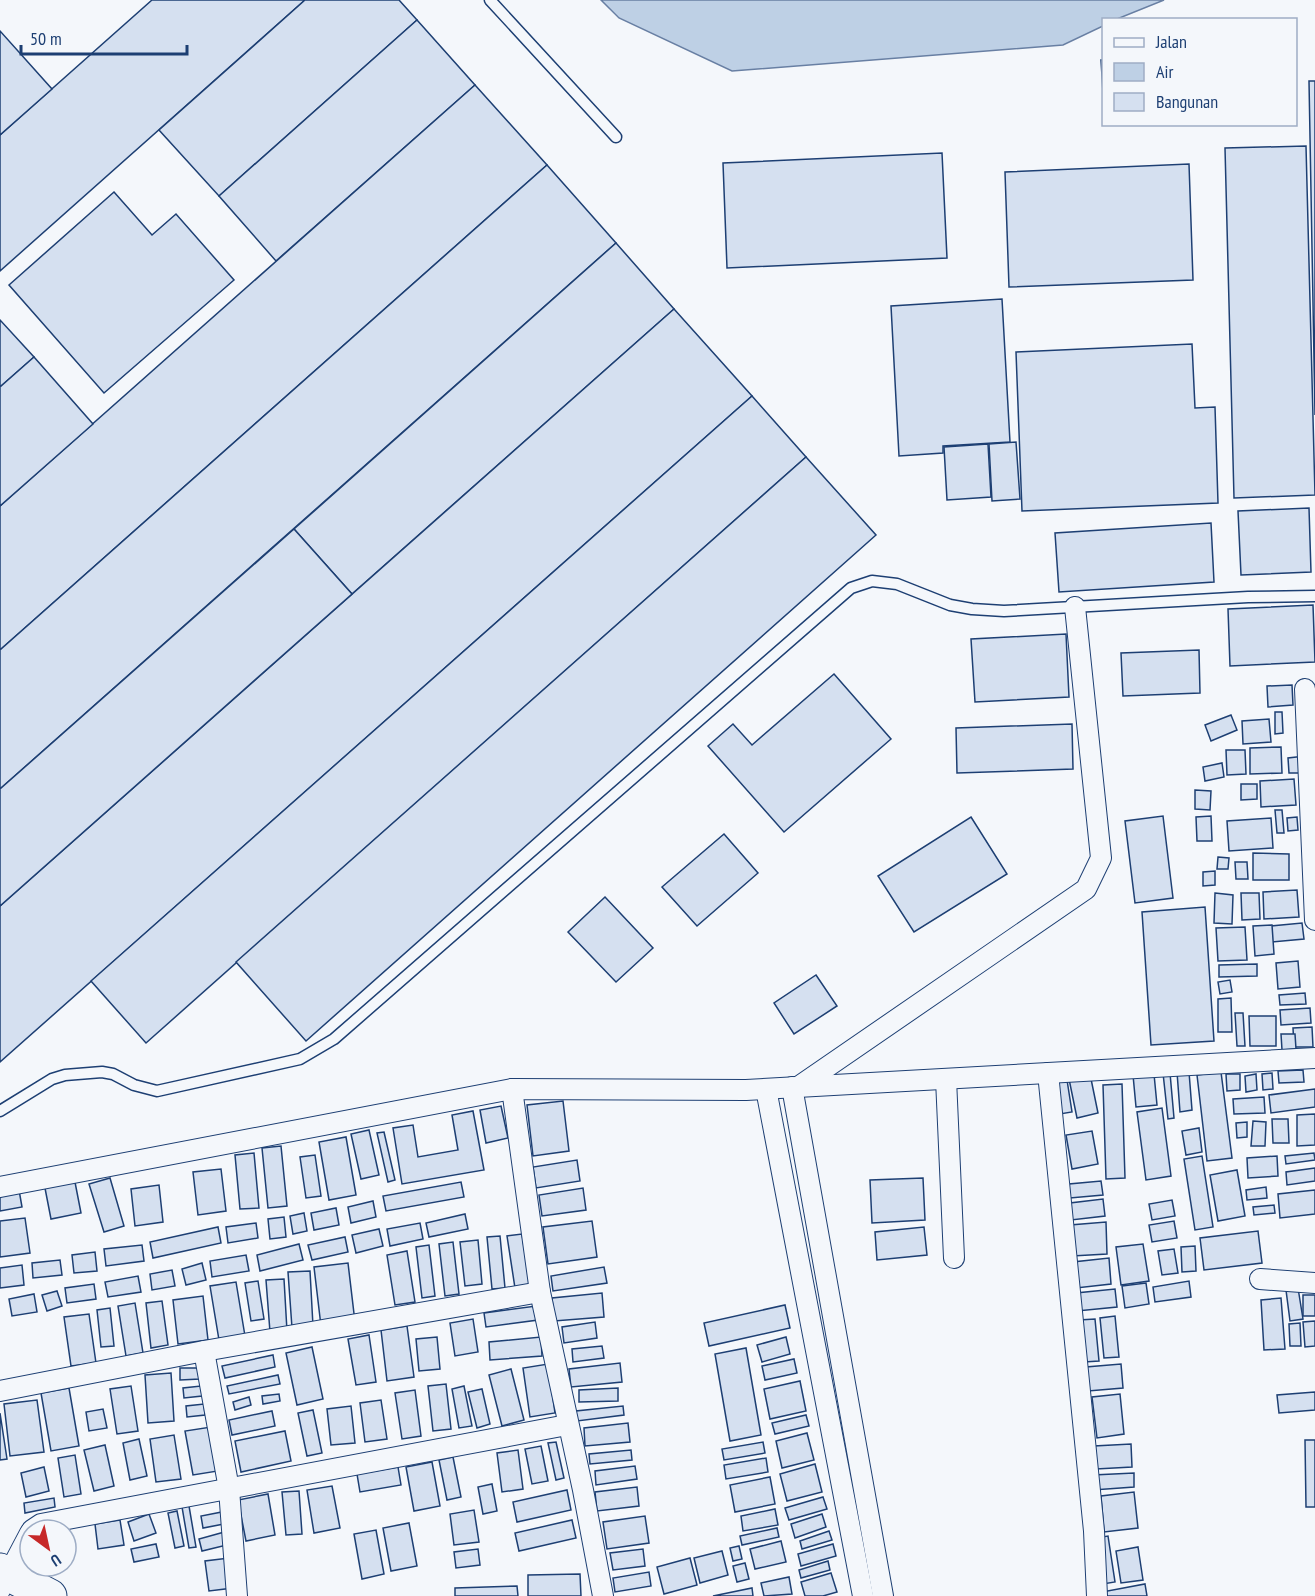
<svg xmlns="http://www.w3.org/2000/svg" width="1315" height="1596" viewBox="0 0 1315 1596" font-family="'PT Sans Narrow',sans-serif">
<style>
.water{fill:#bed0e5;stroke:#687fa3;stroke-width:1.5}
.building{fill:#d5e0f0;stroke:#1d3f73;stroke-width:1.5}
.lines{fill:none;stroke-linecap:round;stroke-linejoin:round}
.service-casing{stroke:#1d3f73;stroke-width:13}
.minor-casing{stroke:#1d3f73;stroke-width:22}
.trunk-casing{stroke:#1d3f73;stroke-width:35}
.service{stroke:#f4f7fb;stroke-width:10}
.minor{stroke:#f4f7fb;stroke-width:20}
.trunk{stroke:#f4f7fb;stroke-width:33}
</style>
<rect width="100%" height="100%" fill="#f4f7fb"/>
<polygon class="water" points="601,0 1164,0 1117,19 1104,20 1103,26 1063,45 732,71 619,18"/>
<g class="building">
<polygon points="152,0 305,0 0,271 0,135"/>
<polygon points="305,0 399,0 417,20 219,196 159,130"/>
<polygon points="417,20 475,85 276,261 219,196"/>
<polygon points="0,31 52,89 0,135"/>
<polygon points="1101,60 1104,60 1104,109"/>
<polygon points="1309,81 1315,81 1315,415"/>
<polygon points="475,85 547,165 0,650 0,506"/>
<polygon points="1306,146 1315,495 1234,498 1225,148"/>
<polygon points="942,153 947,258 727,268 723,163"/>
<polygon points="1189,164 1193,280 1009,287 1005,172"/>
<polygon points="547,165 616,243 0,789 0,650"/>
<polygon points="114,192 152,235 176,214 234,280 104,393 9,285"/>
<polygon points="616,243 674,309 352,594 294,529"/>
<polygon points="1002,299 1010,442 943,446 943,453 899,456 891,306"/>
<polygon points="674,309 752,396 0,1062 0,906"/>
<polygon points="0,320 34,357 0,387"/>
<polygon points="1192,344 1195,408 1215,407 1218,503 1022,511 1016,352"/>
<polygon points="34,357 93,424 0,506 0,387"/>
<polygon points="752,396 806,457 146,1043 91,981"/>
<polygon points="1016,442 1020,499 992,501 989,444"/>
<polygon points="988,444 991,497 947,500 944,447"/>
<polygon points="806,457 876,535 306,1041 236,962"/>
<polygon points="1309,508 1311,572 1241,575 1238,511"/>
<polygon points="1211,523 1214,582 1059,592 1055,533"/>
<polygon points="294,529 352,594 0,906 0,789"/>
<polygon points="1313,605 1315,662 1230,666 1228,609"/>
<polygon points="1066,634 1069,697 975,702 971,639"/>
<polygon points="1199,650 1200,693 1123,696 1121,653"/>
<polygon points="834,674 891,739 784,832 708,746 733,724 752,745"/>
<polygon points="1292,685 1293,705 1268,707 1267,686"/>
<polygon points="1275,712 1282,712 1283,733 1275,734"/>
<polygon points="1231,715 1237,730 1211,741 1205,725"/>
<polygon points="1269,719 1271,742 1243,744 1242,721"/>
<polygon points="1072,724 1073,769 957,773 956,728"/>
<polygon points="1281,747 1282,773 1250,774 1250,748"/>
<polygon points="1226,750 1245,750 1246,774 1227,775"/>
<polygon points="1305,756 1306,773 1289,773 1288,758"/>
<polygon points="1222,763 1224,777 1205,781 1203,767"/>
<polygon points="1294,779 1296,805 1261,807 1260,781"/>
<polygon points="1241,784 1257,784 1257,799 1241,800"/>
<polygon points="1195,790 1211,791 1210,810 1195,809"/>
<polygon points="1275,810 1282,810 1284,833 1277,833"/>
<polygon points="1163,816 1173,898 1135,903 1125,821"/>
<polygon points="1211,816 1212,841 1197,841 1196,817"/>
<polygon points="971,817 1007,874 914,932 878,876"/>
<polygon points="1297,817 1298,830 1288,831 1287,818"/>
<polygon points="1271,818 1273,848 1229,851 1227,821"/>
<polygon points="724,834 758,873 697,926 662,887"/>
<polygon points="1253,853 1289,854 1289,880 1253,880"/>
<polygon points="1218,857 1229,858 1228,869 1217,869"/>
<polygon points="1235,862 1247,862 1248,879 1236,879"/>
<polygon points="1215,871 1215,885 1203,886 1203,872"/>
<polygon points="1297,890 1299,917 1264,919 1263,892"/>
<polygon points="1215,893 1233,895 1232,924 1214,923"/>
<polygon points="1241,893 1259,893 1260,919 1242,920"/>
<polygon points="605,897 653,948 616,982 568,932"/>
<polygon points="1205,907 1214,1041 1151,1045 1142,912"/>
<polygon points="1302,923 1304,939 1272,942 1271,926"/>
<polygon points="1272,925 1274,954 1255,956 1253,926"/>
<polygon points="1245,927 1247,960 1218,961 1216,928"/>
<polygon points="1298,961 1300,987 1278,989 1276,963"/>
<polygon points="1257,964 1257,976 1219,977 1219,965"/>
<polygon points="816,975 837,1006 794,1034 774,1003"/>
<polygon points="1230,980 1232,992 1220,994 1218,982"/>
<polygon points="1305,993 1306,1004 1280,1005 1279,995"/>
<polygon points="1231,998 1232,1032 1218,1032 1218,999"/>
<polygon points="1310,1008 1311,1023 1281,1025 1280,1010"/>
<polygon points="1235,1013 1243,1013 1245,1046 1237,1046"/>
<polygon points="1249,1016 1276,1016 1276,1046 1250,1046"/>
<polygon points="1312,1027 1313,1047 1294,1047 1293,1028"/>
<polygon points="1281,1034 1295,1034 1296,1049 1282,1050"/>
<polygon points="1303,1070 1304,1082 1279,1083 1278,1071"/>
<polygon points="1177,1072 1189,1072 1192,1110 1180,1112"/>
<polygon points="1221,1072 1232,1158 1207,1161 1197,1075"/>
<polygon points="1163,1073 1170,1073 1174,1118 1168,1119"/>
<polygon points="1272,1073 1273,1089 1263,1090 1262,1074"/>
<polygon points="1090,1074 1098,1113 1077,1118 1069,1079"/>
<polygon points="1154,1074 1157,1105 1136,1107 1133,1075"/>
<polygon points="1226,1074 1240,1074 1240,1090 1227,1091"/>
<polygon points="1256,1074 1257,1090 1246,1092 1245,1076"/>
<polygon points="1067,1080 1072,1112 1060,1114 1054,1082"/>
<polygon points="1122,1084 1125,1178 1106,1179 1103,1085"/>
<polygon points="1315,1089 1315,1107 1271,1113 1269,1095"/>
<polygon points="1264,1097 1265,1113 1234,1114 1233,1099"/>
<polygon points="563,1101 569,1151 533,1156 527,1105"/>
<polygon points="501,1106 508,1138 486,1143 480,1110"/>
<polygon points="1162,1108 1171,1176 1146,1180 1137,1112"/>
<polygon points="473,1111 484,1170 402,1184 393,1128 413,1125 418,1157 458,1150 452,1115"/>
<polygon points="1315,1114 1315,1145 1297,1146 1297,1115"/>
<polygon points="1272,1119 1288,1119 1289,1143 1273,1143"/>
<polygon points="1253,1121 1266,1122 1265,1146 1251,1146"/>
<polygon points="1247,1122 1247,1137 1237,1138 1236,1123"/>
<polygon points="1199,1128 1202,1152 1186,1155 1182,1131"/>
<polygon points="369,1130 379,1175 361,1179 351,1134"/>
<polygon points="1092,1131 1098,1164 1072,1169 1066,1135"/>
<polygon points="384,1132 395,1180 388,1182 377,1133"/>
<polygon points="346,1137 356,1195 329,1200 319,1142"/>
<polygon points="281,1146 287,1206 268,1208 262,1148"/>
<polygon points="254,1153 259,1208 240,1209 235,1155"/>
<polygon points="1314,1153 1315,1160 1286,1164 1285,1156"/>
<polygon points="315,1155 321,1196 306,1198 300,1157"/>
<polygon points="1202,1156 1213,1227 1195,1230 1184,1159"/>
<polygon points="1277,1156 1278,1176 1248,1178 1247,1158"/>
<polygon points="577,1160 580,1181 536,1188 533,1167"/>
<polygon points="1315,1168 1315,1181 1287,1185 1286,1172"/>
<polygon points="221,1169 226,1211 198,1215 193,1172"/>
<polygon points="1237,1170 1245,1216 1218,1221 1210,1175"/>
<polygon points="74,1177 81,1213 51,1219 44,1183"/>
<polygon points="110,1178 124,1226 104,1232 89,1184"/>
<polygon points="923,1178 925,1220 872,1223 870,1180"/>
<polygon points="1101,1181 1103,1195 1070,1198 1069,1184"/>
<polygon points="461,1182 464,1197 386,1211 383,1196"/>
<polygon points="159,1185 163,1222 135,1226 131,1189"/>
<polygon points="1266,1187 1267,1198 1247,1200 1246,1190"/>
<polygon points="583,1188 586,1210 542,1216 539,1195"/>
<polygon points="19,1190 22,1207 0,1211 0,1194"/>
<polygon points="1315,1190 1315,1214 1280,1218 1278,1194"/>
<polygon points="1103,1199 1105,1216 1071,1220 1070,1203"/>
<polygon points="1172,1200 1175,1216 1152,1220 1149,1204"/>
<polygon points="373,1201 376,1217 351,1223 348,1207"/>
<polygon points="1274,1205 1275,1213 1254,1215 1253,1207"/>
<polygon points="336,1208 339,1225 314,1230 311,1213"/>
<polygon points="304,1213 307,1231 293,1234 290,1216"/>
<polygon points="465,1214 468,1229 429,1237 426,1223"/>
<polygon points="284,1217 286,1237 270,1239 268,1219"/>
<polygon points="25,1218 30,1253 0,1257 0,1221"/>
<polygon points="592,1221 597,1257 548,1264 543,1227"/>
<polygon points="1174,1221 1177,1238 1152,1242 1149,1225"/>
<polygon points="1106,1222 1107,1254 1072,1256 1070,1225"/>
<polygon points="256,1223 258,1238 228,1243 226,1227"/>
<polygon points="420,1223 423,1239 390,1246 387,1229"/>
<polygon points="218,1227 221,1243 153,1258 150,1242"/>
<polygon points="924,1227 927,1255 877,1260 875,1232"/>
<polygon points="379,1229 383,1246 356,1253 352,1235"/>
<polygon points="1258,1231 1262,1263 1204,1270 1200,1238"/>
<polygon points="522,1234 530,1285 515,1288 507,1236"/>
<polygon points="500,1236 505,1288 492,1289 487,1237"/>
<polygon points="345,1237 348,1252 312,1260 308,1245"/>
<polygon points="478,1240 482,1284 465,1286 460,1242"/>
<polygon points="453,1242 459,1294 445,1296 439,1244"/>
<polygon points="299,1244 303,1260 260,1271 257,1255"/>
<polygon points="1143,1244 1149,1281 1121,1285 1116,1247"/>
<polygon points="142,1245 144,1261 106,1266 104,1249"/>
<polygon points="429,1245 435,1296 422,1298 416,1247"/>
<polygon points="1195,1246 1196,1271 1182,1272 1181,1247"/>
<polygon points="1174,1249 1178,1273 1162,1275 1158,1251"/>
<polygon points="407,1251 415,1302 395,1305 387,1255"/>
<polygon points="95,1252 97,1271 74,1273 72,1255"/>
<polygon points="246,1255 249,1271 212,1277 210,1261"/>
<polygon points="1109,1258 1111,1284 1076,1288 1073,1262"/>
<polygon points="60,1260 62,1275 33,1278 32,1263"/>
<polygon points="202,1263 206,1280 186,1285 182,1269"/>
<polygon points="348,1263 355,1322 321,1326 314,1267"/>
<polygon points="22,1265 24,1285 0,1288 0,1268"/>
<polygon points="604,1267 607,1283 553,1291 551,1276"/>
<polygon points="172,1270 175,1286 152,1290 150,1274"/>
<polygon points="310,1271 313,1326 292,1328 288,1272"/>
<polygon points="138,1276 141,1292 108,1297 105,1282"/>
<polygon points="284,1279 287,1331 270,1332 266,1280"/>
<polygon points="258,1281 264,1319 251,1321 245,1283"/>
<polygon points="1189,1281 1191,1297 1155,1302 1153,1287"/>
<polygon points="236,1282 245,1336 219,1340 210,1286"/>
<polygon points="1146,1283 1149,1304 1125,1308 1122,1286"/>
<polygon points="94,1284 96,1299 67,1303 65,1288"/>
<polygon points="1298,1288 1303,1319 1290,1321 1286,1290"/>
<polygon points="1115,1289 1117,1307 1077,1311 1076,1293"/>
<polygon points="57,1291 62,1306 47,1311 42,1295"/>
<polygon points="602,1293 604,1317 554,1321 552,1298"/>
<polygon points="34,1294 37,1312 12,1316 9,1299"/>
<rect x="1303" y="1295" width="12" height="21"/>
<polygon points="203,1296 208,1340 178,1344 173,1300"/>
<polygon points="1281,1298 1285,1349 1264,1350 1261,1300"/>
<polygon points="162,1301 168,1345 151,1348 146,1303"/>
<polygon points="135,1303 143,1353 126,1356 118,1306"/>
<polygon points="785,1305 790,1328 709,1346 704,1323"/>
<polygon points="536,1306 538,1320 486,1327 484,1313"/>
<polygon points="110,1308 114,1346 101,1347 97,1310"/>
<polygon points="89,1314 96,1363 71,1366 64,1317"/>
<polygon points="1115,1316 1119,1357 1104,1358 1100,1318"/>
<polygon points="473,1319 478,1352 455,1356 450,1323"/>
<polygon points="1095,1319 1099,1361 1084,1362 1079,1320"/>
<polygon points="1315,1321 1315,1346 1305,1347 1303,1322"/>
<polygon points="595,1322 597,1338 564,1343 562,1327"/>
<polygon points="1300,1323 1301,1346 1290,1346 1289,1324"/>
<polygon points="407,1326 414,1377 387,1381 381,1330"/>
<polygon points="369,1335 376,1382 356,1385 348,1339"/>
<polygon points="437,1337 440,1369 419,1371 416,1339"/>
<polygon points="541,1337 542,1356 490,1360 489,1342"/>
<polygon points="786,1337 790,1354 762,1362 757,1345"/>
<polygon points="602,1346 604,1358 573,1362 572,1349"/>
<polygon points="312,1347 323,1399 297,1405 286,1353"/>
<polygon points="746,1348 761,1435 730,1441 715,1354"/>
<polygon points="273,1355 275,1367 225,1378 222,1366"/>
<polygon points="794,1359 797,1373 765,1380 762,1366"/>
<polygon points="620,1363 622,1382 571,1387 569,1369"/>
<polygon points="548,1364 555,1413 530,1417 523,1368"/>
<polygon points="1121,1364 1123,1388 1088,1391 1086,1367"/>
<polygon points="180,1368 200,1368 200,1379 180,1380"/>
<polygon points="511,1369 524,1420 502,1426 489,1375"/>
<polygon points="171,1373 174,1421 148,1423 145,1375"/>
<polygon points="278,1375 280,1384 229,1394 227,1386"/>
<polygon points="800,1381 806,1411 770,1419 764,1389"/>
<polygon points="446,1384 451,1429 433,1431 428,1386"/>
<polygon points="131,1386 138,1431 117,1434 110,1389"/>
<polygon points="201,1386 202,1396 184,1398 183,1388"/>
<polygon points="464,1386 472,1426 459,1428 452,1389"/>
<polygon points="69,1388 79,1446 51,1451 41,1393"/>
<polygon points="618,1388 618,1401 579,1402 579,1390"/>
<polygon points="482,1389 490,1424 477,1428 468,1392"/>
<polygon points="415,1390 421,1436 402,1439 395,1393"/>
<polygon points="1315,1392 1315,1410 1279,1413 1277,1395"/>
<polygon points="279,1394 280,1401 263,1404 262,1396"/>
<polygon points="1120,1394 1124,1434 1097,1438 1092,1397"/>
<polygon points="249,1397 251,1405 235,1410 233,1402"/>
<polygon points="37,1400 44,1452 10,1456 4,1404"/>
<polygon points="381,1400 387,1439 365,1442 360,1403"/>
<polygon points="204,1404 205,1415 187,1417 186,1406"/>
<polygon points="351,1406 355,1443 331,1445 327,1409"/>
<polygon points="623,1406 624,1415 577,1421 576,1411"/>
<polygon points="103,1409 107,1428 89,1431 86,1412"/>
<polygon points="313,1410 322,1453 307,1456 298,1413"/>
<polygon points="272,1411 275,1426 232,1435 229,1420"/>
<polygon points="0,1413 7,1459 0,1460"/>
<polygon points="806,1415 809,1426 775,1434 772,1423"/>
<polygon points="628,1423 630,1442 585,1446 584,1428"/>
<polygon points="211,1427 218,1471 193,1475 185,1431"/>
<polygon points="285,1431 291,1461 241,1472 235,1441"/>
<polygon points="807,1433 814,1460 782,1468 776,1441"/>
<polygon points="174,1435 181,1479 156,1482 150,1439"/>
<polygon points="139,1439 147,1476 130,1480 123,1443"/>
<polygon points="1305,1440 1315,1440 1315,1507 1306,1507"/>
<polygon points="556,1442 564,1478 556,1480 548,1443"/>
<polygon points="763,1442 765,1453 724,1460 722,1449"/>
<polygon points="1131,1444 1132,1467 1096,1469 1094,1446"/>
<polygon points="105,1445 114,1486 94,1491 84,1450"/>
<polygon points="541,1446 548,1481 532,1484 525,1449"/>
<polygon points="518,1450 523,1489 502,1492 497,1453"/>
<polygon points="631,1450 632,1460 590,1464 589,1454"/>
<polygon points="75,1455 81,1494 64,1497 58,1458"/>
<polygon points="453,1457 461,1497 447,1500 439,1460"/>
<polygon points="766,1458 768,1472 726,1479 724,1465"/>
<polygon points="432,1462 440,1506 414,1511 406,1467"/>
<polygon points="815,1464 822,1492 787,1501 780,1474"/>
<polygon points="635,1466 637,1479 596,1485 595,1471"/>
<polygon points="44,1467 49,1491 26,1497 21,1473"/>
<polygon points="398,1467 401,1485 360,1492 357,1474"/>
<polygon points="1134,1473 1134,1487 1093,1490 1093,1475"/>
<polygon points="770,1477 775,1504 735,1512 730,1485"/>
<polygon points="492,1484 497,1511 483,1514 478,1487"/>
<polygon points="332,1486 340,1528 314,1533 307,1490"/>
<polygon points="637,1487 639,1506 597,1511 595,1492"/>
<polygon points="567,1490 571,1510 517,1522 513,1502"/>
<polygon points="299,1491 302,1534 286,1535 282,1492"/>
<polygon points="1134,1492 1138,1528 1104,1532 1101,1496"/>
<polygon points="268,1494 275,1535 246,1541 238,1500"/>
<polygon points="823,1497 827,1509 789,1520 785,1508"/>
<polygon points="54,1498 55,1507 25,1513 24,1503"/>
<polygon points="189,1506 196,1547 189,1548 182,1507"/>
<polygon points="775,1509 778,1525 743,1531 741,1516"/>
<polygon points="474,1510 479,1542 454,1545 450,1514"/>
<polygon points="177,1511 184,1546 175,1548 168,1513"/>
<polygon points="227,1511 229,1523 203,1528 201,1516"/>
<polygon points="149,1514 156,1533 134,1541 128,1522"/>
<polygon points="822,1514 826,1527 795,1538 791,1524"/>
<polygon points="645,1516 649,1543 607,1549 603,1522"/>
<polygon points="120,1520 124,1545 98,1549 95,1524"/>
<polygon points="572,1520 576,1538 519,1551 515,1533"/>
<polygon points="409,1523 417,1566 391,1571 383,1528"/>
<polygon points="777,1528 779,1537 742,1545 740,1536"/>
<polygon points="376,1530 384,1574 362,1579 354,1534"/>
<polygon points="228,1531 231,1544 202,1551 199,1539"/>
<polygon points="829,1531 832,1540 802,1549 800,1541"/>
<polygon points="1108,1536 1115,1582 1103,1584 1096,1538"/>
<polygon points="781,1541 786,1562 755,1569 750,1549"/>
<polygon points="156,1544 159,1557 134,1562 131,1549"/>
<polygon points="833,1544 836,1556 801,1566 798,1554"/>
<polygon points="739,1546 742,1559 733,1561 730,1548"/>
<polygon points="1138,1547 1143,1580 1121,1583 1116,1551"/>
<polygon points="478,1549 480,1565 456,1568 454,1552"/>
<polygon points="643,1549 645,1566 613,1570 610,1553"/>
<polygon points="722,1551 728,1575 700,1583 694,1558"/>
<polygon points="229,1558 233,1588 209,1591 205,1561"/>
<polygon points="690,1558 697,1585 664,1594 657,1567"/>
<polygon points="828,1561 830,1570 801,1578 799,1570"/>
<polygon points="745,1563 749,1579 737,1582 733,1566"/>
<polygon points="649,1572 651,1586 615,1592 613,1578"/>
<polygon points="831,1573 837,1592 823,1596 805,1596 801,1582"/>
<polygon points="580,1574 581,1596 528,1596 528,1575"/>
<polygon points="789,1577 792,1594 764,1596 761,1583"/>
<polygon points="1145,1584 1147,1596 1103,1596 1102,1592"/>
<polygon points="517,1586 518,1596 455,1596 455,1588"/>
<polygon points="752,1588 753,1596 713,1596"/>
</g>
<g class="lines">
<g class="service-casing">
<g id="service">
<polyline points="490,0 616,137"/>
<polyline points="0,1111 52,1079 65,1075 102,1072 113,1074 134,1085 157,1091 300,1059 334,1039 851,588 872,581 897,584 950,605 972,609 1004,611 1248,597 1315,596"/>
</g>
</g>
<g class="minor-casing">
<g id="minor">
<polyline points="1305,689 1315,920"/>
<polyline points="1048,1073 1094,1531 1097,1596"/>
<polyline points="946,1079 954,1258"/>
<polyline points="792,1087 883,1596"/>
<polyline points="798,1087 1086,889 1101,858 1075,607"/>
<polyline points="512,1089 540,1292 583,1490 603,1596"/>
<polyline points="766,1089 863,1596"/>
<polyline points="0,1187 512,1089 746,1090 1315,1058"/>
<polyline points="1260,1279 1315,1283"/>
<polyline points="204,1351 229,1489 237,1596"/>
<polyline points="0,1391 204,1351 540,1292"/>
<polyline points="32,1530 41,1524 567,1425"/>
<polyline points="0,1590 30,1533"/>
</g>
</g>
<g class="trunk-casing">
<polyline id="trunk" points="0,1570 50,1596"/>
</g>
<use href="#service" class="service"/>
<use href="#minor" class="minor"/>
<use href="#trunk" class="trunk"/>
</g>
<rect x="1102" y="18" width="195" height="108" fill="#f4f7fb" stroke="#9eadc5" stroke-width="1.5"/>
<rect x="1114" y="38" width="30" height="9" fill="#f4f7fb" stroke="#9eadc5" stroke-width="1.5"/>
<text x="1156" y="48" font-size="18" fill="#1d3f73">Jalan</text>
<rect x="1114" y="63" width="30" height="18" fill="#bed0e5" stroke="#9eadc5" stroke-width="1.5"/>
<text x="1156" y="78" font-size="18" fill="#1d3f73">Air</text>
<rect x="1114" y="93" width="30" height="18" fill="#d5e0f0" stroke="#9eadc5" stroke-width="1.5"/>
<text x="1156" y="108" font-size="18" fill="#1d3f73">Bangunan</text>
<g transform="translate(48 1548) rotate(147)"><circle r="28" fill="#f4f7fb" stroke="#9eadc5" stroke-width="1.5"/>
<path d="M0-4.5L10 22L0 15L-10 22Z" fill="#c62828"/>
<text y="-9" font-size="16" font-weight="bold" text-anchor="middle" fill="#1d3f73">U</text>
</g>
<path d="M21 45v9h166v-9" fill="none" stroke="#1d3f73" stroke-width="3"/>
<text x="30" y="45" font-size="18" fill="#1d3f73" stroke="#f4f7fb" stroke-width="4.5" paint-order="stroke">50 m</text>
</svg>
